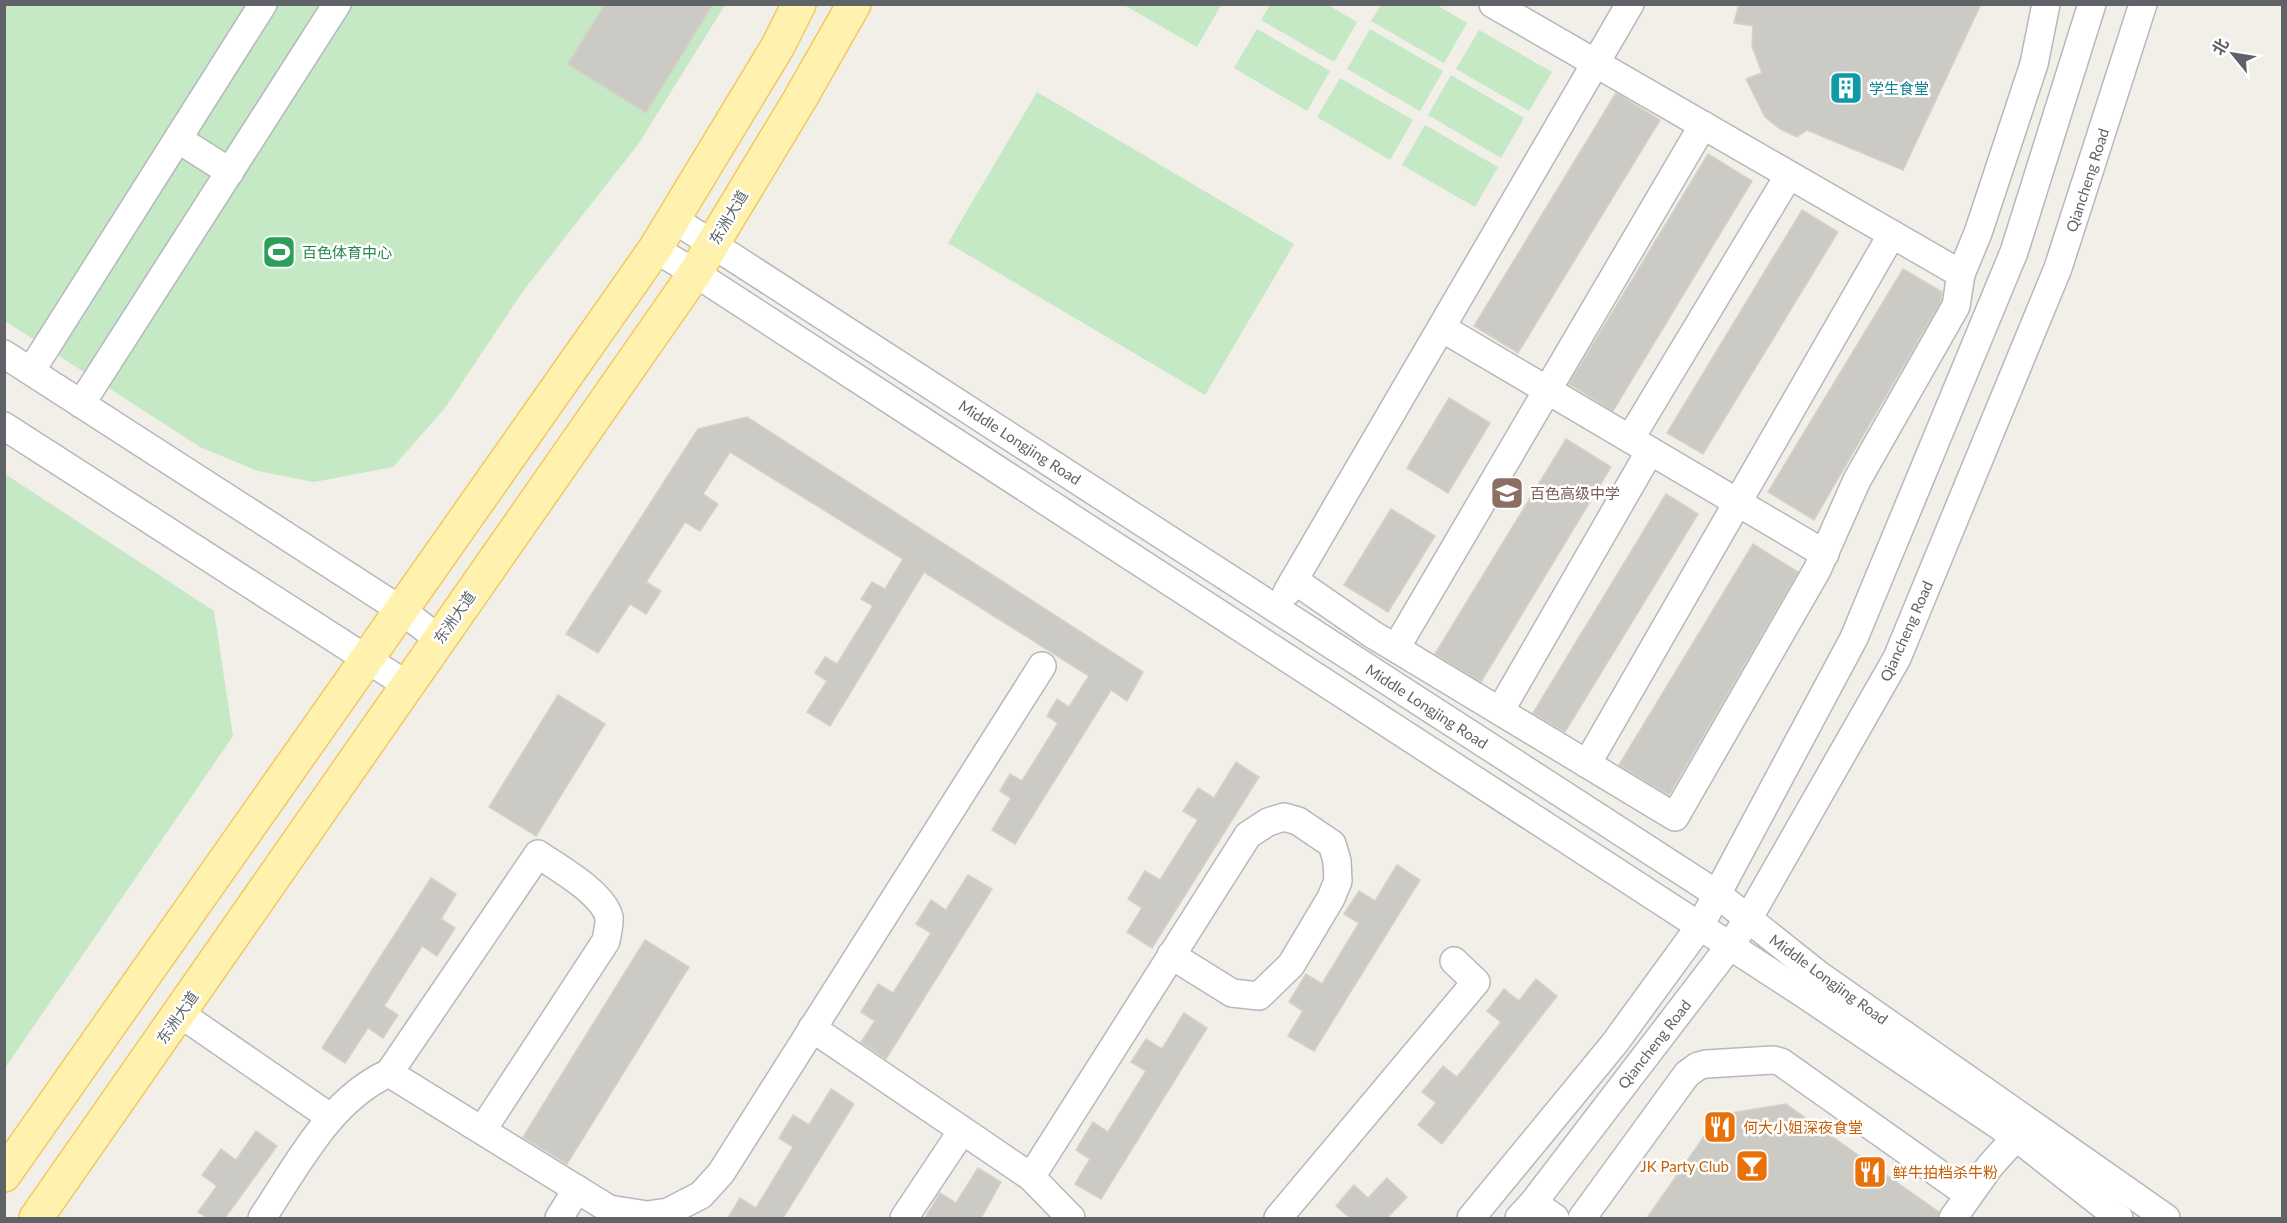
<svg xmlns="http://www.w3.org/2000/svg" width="2287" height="1223" viewBox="0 0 2287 1223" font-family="Lato,'Noto Sans SC',sans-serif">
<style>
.green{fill:#c5e8c5}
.building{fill:#cccac5;stroke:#d6d1c6;stroke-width:1.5}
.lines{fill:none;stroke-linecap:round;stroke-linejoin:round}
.minor-casing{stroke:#b5b8bc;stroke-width:30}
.major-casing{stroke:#f2c960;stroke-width:36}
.minor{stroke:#fff;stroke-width:27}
.major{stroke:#fff2af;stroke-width:33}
.labels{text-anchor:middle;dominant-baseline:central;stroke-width:5;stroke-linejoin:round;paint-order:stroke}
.culture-label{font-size:15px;fill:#0d838f;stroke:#fff;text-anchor:start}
.street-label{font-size:15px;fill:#5f6368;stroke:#fff}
.leisure-label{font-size:15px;fill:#27864d;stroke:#fff;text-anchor:start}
.education-label{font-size:15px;fill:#785e54;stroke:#fff;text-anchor:start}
.food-label{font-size:15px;fill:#c56008;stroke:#fff;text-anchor:start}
</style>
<rect width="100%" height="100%" fill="#f1efe8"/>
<g class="green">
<polygon points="1326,4 1357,22 1334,62 1261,20 1270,5"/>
<polygon points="1435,4 1467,23 1444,63 1371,21 1381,5"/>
<polygon points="4,5 725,5 639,143 523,291 445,408 393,467 314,482 258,471 200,447 5,321"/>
<polygon points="1217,5 1220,7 1197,47 1124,5"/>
<polygon points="1257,29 1330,71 1307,111 1234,68"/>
<polygon points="1370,29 1443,71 1420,111 1347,69"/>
<polygon points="1479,30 1552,72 1529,111 1456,69"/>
<polygon points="1451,75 1524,118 1501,158 1428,115"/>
<polygon points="1340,78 1413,120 1390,160 1317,117"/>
<polygon points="1037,92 1294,244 1205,395 948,243"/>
<polygon points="1425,125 1498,167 1475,207 1402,165"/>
<polygon points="5,474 214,611 233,736 5,1068"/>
</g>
<g class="building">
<polygon points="605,4 713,4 646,113 568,64"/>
<polygon points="1739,4 1981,4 1903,170 1807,130 1797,137 1780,129 1765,117 1746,79 1762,73 1752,46 1753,26 1734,23"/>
<polygon points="1616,93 1660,120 1518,353 1474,326"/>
<polygon points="1708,154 1752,181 1613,411 1569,384"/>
<polygon points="1802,210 1838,232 1703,454 1667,433"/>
<polygon points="1903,269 1942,292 1941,301 1814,520 1768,492"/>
<polygon points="1449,398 1490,423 1448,493 1407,468"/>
<polygon points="747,417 1143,672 1127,701 1111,690 1015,844 992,830 1011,798 1000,791 1010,774 1022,781 1058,723 1047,716 1057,699 1069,707 1089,676 924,572 830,726 807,712 827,681 815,673 825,657 837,664 873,606 861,599 872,582 885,589 903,559 730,452 703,494 718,504 700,531 685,522 646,582 661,591 646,614 630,604 598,653 566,634 698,429"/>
<polygon points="1566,439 1611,467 1481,682 1435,654"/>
<polygon points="1666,494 1698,514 1565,732 1533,713"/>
<polygon points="1391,509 1435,536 1388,612 1344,585"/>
<polygon points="1753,544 1798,572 1669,795 1619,765"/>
<polygon points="558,695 605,724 536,836 489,807"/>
<polygon points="1236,762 1259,777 1152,948 1127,932 1142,908 1128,899 1145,871 1160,880 1198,820 1183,811 1198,788 1214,798"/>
<polygon points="1397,865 1420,880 1314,1051 1288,1036 1303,1011 1289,1002 1306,974 1322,984 1359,923 1344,914 1359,891 1375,901"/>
<polygon points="968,875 992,889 886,1059 861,1042 875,1021 861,1012 878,984 893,993 931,933 916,924 931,900 946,910"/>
<polygon points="431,878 456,894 441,919 455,928 437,956 422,946 384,1006 398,1015 383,1038 368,1028 345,1063 322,1048"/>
<polygon points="645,940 689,967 567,1164 523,1137"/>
<polygon points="1536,979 1557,996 1442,1144 1418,1125 1436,1103 1422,1092 1443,1066 1457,1077 1501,1022 1487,1011 1504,989 1519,1001"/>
<polygon points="1184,1013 1207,1028 1101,1199 1075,1184 1090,1159 1076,1150 1093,1122 1108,1132 1146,1071 1131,1062 1146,1039 1162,1049"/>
<polygon points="831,1089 854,1104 783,1218 728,1218 740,1198 756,1208 793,1147 779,1138 793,1115 809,1125"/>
<polygon points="1786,1104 1939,1212 1938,1218 1647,1218 1719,1115"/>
<polygon points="256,1131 277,1146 225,1218 208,1218 198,1212 217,1186 202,1175 221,1149 236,1160"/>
<polygon points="978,1168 1001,1182 981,1218 925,1218 940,1193 956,1203"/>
<polygon points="1387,1178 1407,1197 1387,1218 1350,1218 1336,1206 1354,1185 1368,1198"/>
</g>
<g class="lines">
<g class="minor-casing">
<g id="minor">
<polyline points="1493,4 1961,274 1978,233 2034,64 2046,4"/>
<polyline points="178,139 230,172"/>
<polyline points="672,218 1717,894 1819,975 2166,1218"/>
<polyline points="655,249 695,273 1804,994 2016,1137 2119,1218"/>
<polyline points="1442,328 1825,554"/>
<polyline points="4,354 401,610 439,639"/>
<polyline points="31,371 263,4"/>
<polyline points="81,404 337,4"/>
<polyline points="4,426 407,685"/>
<polyline points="1630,439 1789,175"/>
<polyline points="1294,580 1372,634 1675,817 1817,570 1857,480 1956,306 1961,274"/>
<polyline points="1287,592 1630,4"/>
<polyline points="1396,648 1703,125"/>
<polyline points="1500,711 1650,451"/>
<polyline points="1587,764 1892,234"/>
<polyline points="179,1013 330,1117"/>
<polyline points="812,1028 1031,1177 1071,1218"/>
<path d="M 389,1073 L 538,854 C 558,868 602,892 609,917 C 610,923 607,934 606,941 L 483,1129"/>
<polyline points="1031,1177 1248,835 1268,822 1284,817 1298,821 1332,844 1337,861 1338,881 1331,898 1291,965 1259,996 1232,993 1171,955"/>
<polyline points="1533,1203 1555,1218"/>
<path d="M 262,1218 C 297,1166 329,1100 389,1073 L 609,1209 L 647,1215 L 668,1212 L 701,1195 L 721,1173 L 1042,666"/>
<polyline points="559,1218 577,1189"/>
<polyline points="904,1218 962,1131"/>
<polyline points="1278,1218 1476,982 1454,961"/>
<polyline points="1471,1218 1614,1044 1700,926 1854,638 2014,252 2092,4"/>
<polyline points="1519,1218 1533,1203 1729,947 1748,919 1897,658 2058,268 2143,4"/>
<polyline points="1582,1218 1687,1074 1698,1066 1706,1064 1773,1060 1781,1062 1969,1195"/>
<polyline points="1953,1218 1990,1166 2016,1137"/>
</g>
</g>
<g class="major-casing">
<g id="major">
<polyline points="4,1175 655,249 778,46 799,4"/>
<polyline points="36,1218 695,273 800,99 854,4"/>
</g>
</g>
<use href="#minor" class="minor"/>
<use href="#major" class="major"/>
</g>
<defs>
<g id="building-square" transform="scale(1.725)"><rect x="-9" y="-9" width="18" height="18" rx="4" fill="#0f9aa8" stroke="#fff"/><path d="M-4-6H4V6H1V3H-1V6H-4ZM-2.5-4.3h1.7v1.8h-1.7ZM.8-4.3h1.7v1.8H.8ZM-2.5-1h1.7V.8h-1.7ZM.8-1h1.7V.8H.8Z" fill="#fff"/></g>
<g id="stadium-square" transform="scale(1.725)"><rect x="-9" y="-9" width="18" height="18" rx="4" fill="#2e9e5b" stroke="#fff"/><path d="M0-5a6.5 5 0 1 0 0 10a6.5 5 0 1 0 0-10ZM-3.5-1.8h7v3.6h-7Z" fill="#fff"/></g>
<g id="school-square" transform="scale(1.725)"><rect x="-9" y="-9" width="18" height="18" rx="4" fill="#8d6e63" stroke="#fff"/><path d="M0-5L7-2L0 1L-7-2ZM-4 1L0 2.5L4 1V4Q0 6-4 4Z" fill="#fff"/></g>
<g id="restaurant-square" transform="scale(1.725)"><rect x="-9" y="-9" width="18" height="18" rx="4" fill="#e8710a" stroke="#fff"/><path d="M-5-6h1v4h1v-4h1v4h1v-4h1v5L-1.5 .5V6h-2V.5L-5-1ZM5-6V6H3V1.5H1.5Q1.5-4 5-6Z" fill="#fff"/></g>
<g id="bar-square" transform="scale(1.725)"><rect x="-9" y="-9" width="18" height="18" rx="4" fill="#e8710a" stroke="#fff"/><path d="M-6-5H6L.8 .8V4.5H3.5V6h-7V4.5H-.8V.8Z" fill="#fff"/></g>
</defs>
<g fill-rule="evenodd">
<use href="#building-square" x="1846" y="88"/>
<use href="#stadium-square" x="279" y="252"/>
<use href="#school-square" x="1507" y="493"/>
<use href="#restaurant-square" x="1720" y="1127"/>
<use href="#bar-square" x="1752" y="1166"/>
<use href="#restaurant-square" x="1870" y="1172"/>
</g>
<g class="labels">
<g class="culture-label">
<text x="1869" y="88">学生食堂</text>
</g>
<g class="street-label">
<text transform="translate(2087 180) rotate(-72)">Qiancheng Road</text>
<text transform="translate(728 217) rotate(-59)">东洲大道</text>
<text transform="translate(1020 442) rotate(33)">Middle Longjing Road</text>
<text transform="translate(454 617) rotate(-55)">东洲大道</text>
<text transform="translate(1906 631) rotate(-66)">Qiancheng Road</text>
<text transform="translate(1427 706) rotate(33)">Middle Longjing Road</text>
<text transform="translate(1829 979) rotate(36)">Middle Longjing Road</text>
<text transform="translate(177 1017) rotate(-55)">东洲大道</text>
<text transform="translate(1654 1044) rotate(-52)">Qiancheng Road</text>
</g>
<g class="leisure-label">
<text x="302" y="252">百色体育中心</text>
</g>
<g class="education-label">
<text x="1530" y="493">百色高级中学</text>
</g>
<g class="food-label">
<text x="1743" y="1127">何大小姐深夜食堂</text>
<text x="1729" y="1166" text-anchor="end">JK Party Club</text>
<text x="1893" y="1172">鲜牛拍档杀牛粉</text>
</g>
</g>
<rect width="2287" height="1223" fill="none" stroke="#5f6368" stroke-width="12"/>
<g transform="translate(2233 54) rotate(300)" stroke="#ffffff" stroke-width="4.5" paint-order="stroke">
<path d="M0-4.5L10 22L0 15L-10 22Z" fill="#5f6368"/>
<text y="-9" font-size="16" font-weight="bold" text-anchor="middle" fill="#5f6368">北</text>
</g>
</svg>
